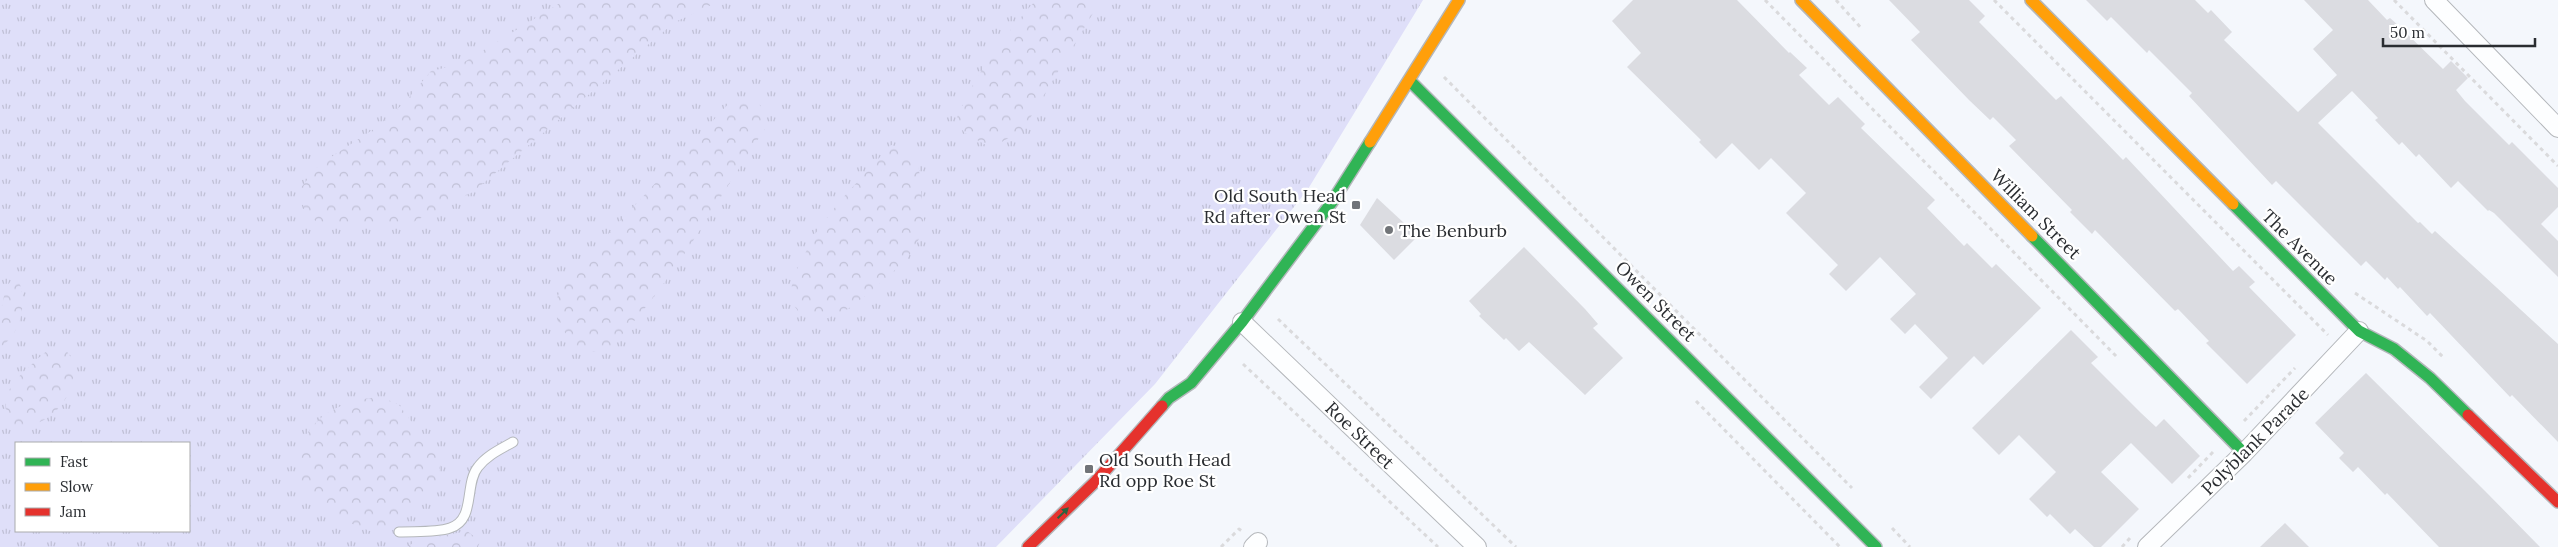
<svg xmlns="http://www.w3.org/2000/svg" width="2558" height="547" viewBox="0 0 2558 547" font-family="Lora,serif">
<style>
.grass{fill:url(#grass-tufts);fill-rule:evenodd}
.forest{fill:url(#forest-crowns)}
.building{fill:#dbdce1}
.lines{fill:none;stroke-linecap:round;stroke-linejoin:round}
.lane-casing{stroke:#b4b7bb;stroke-width:11}
.street-casing{stroke:#b4b7bb;stroke-width:20}
.fast-casing{stroke:#b4b7bb;stroke-width:14}
.slow-casing{stroke:#b4b7bb;stroke-width:14}
.jam-casing{stroke:#b4b7bb;stroke-width:14}
.path{stroke:#dadadc;stroke-width:3;stroke-dasharray:4 4;stroke-linecap:butt}
.lane{stroke:#fdfeff;stroke-width:9}
.street{stroke:#fdfeff;stroke-width:18}
.fast{stroke:#30b455;stroke-width:11}
.slow{stroke:#ff9f0a;stroke-width:11}
.jam{stroke:#e5322d;stroke-width:11}
.oneway{fill:#2c633f}
.poi-dot{fill:#717478;stroke:#fff;stroke-width:2}
.labels{text-anchor:middle;dominant-baseline:central;stroke-width:4.5;stroke-linejoin:round;paint-order:stroke}
.poi-label{font-size:18px;fill:#2a2d31;stroke:#fff;text-anchor:start}
.street-label{font-size:18px;fill:#2a2d31;stroke:#fff}
</style>
<defs>
<pattern id="grass-tufts" width="24" height="20" patternUnits="userSpaceOnUse" patternTransform="scale(1.25)"><rect width="24" height="20" fill="#dfdff9"/><path d="M3 7l-1-3M5 7V3M7 7l1-3M15 17l-1-3M17 17v-4M19 17l1-3" fill="none" stroke="#c0c0d6"/></pattern>
<pattern id="forest-crowns" width="20" height="18" patternUnits="userSpaceOnUse" patternTransform="scale(1.25)"><rect width="20" height="18" fill="#dfdff9"/><path d="M2 6a3 3 0 1 1 6 0M12 15a3 3 0 1 1 6 0" fill="none" stroke="#c0c0d6"/></pattern>
</defs>
<rect width="100%" height="100%" fill="#f4f7fc"/>
<path class="grass" d="M 0,0 L 1423,0 L 1308,189 L 1155,384 L 996,547 L 0,547 ZM 16,443 L 189,443 L 189,531 L 16,531 Z"/>
<g class="forest">
<polygon points="565,0 722,0 675,22 473,192 411,223 323,227 305,212 299,190 319,165 380,125 406,101 431,71 461,64"/>
<path d="M 1036,0 L 1101,0 L 1023,130 L 991,148 L 965,133 L 955,122 C 975,74 1002,38 1036,0 Z"/>
<path d="M 732,100 L 757,101 L 765,113 L 765,129 C 713,204 671,289 605,352 L 581,352 L 563,330 L 553,308 L 561,288 L 613,229 Z"/>
<polygon points="891,145 907,149 918,160 925,229 907,259 874,289 848,309 819,322 801,315 790,300 793,277 815,234 839,202"/>
<path d="M 12,280 L 19,282 C 28,302 20,336 0,347 C 0,327 0,291 12,280 Z"/>
<path d="M 58,346 C 95,360 62,438 10,424 C 0,396 10,384 30,366 C 39,358 46,349 58,346 Z"/>
<path d="M 382,397 L 399,405 L 441,462 L 437,485 L 396,527 L 378,534 C 353,525 318,511 303,487 C 299,479 298,466 299,457 C 304,417 345,398 382,397 Z"/>
<polygon points="467,531 480,541 478,547 407,547 422,537 443,536"/>
</g>
<g class="building">
<polygon points="1633,0 1737,0 1789,53 1790,52 1807,68 1799,75 1829,105 1838,97 1865,124 1861,128 1935,200 1927,208 1964,246 1967,243 1992,268 1996,264 2041,308 1983,365 1974,356 1931,399 1919,387 1948,358 1915,324 1905,334 1890,319 1916,294 1880,257 1846,291 1829,274 1838,265 1786,213 1806,193 1771,158 1759,170 1732,143 1716,159 1699,142 1701,140 1627,67 1641,53 1612,21"/>
<polygon points="1889,0 1969,0 1985,16 1979,22 2056,100 2061,96 2123,160 2126,157 2233,271 2239,266 2255,282 2249,287 2296,335 2247,384 2206,343 2209,341 2178,309 2175,311 2095,230 2092,234 2070,212 2072,210 2009,146 2016,140 1993,117 1990,120 1969,100 1911,40 1920,32"/>
<polygon points="2086,0 2195,0 2208,13 2211,10 2232,32 2224,40 2298,112 2337,75 2313,49 2333,30 2304,0 2368,0 2387,20 2390,18 2399,26 2443,69 2451,61 2468,78 2456,90 2465,101 2509,145 2512,142 2558,188 2558,207 2541,224 2558,241 2558,277 2494,213 2489,210 2488,211 2458,181 2451,188 2419,154 2416,157 2402,142 2399,145 2375,120 2378,118 2352,91 2318,123 2418,223 2420,222 2432,234 2435,231 2558,344 2558,442 2512,395 2510,397 2430,313 2427,316 2400,287 2398,289 2387,277 2385,280 2366,261 2361,266 2276,181 2272,185 2189,96 2192,93 2149,50 2147,53 2111,17 2107,21"/>
<polygon points="1377,198 1418,236 1394,260 1360,225"/>
<polygon points="1524,247 1585,309 1598,324 1593,328 1623,358 1585,395 1529,342 1519,351 1506,338 1504,340 1479,316 1481,314 1469,301"/>
<polygon points="2071,330 2098,357 2091,363 2141,413 2156,427 2164,419 2200,456 2172,484 2131,443 2101,472 2139,509 2101,547 2094,547 2075,529 2070,534 2050,514 2047,517 2029,499 2056,472 2019,435 1999,455 1972,428"/>
<polygon points="2366,373 2485,491 2540,547 2439,547 2387,493 2385,495 2358,467 2353,472 2339,458 2344,453 2315,423"/>
<polygon points="2285,523 2309,547 2260,547"/>
</g>
<g class="lines">
<g class="lane-casing">
<path id="lane" d="M 399,532 C 415,531 435,533 450,528 C 476,520 464,484 478,467 C 487,455 501,449 513,442"/>
</g>
<g class="street-casing">
<g id="street">
<polyline points="2434,0 2558,128"/>
<polyline points="1242,322 1477,547"/>
<polyline points="1253,547 1258,542"/>
<polyline points="2147,547 2244,453 2359,331"/>
</g>
</g>
<g class="fast-casing">
<g id="fast">
<polyline points="1410,81 1876,547"/>
<polyline points="2233,204 2359,331 2394,349 2430,378 2468,415"/>
<polyline points="2032,236 2244,453"/>
<polyline points="1162,406 1169,398 1191,383 1242,322 1332,202 1370,142"/>
</g>
</g>
<g class="slow-casing">
<g id="slow">
<polyline points="1801,0 2032,236"/>
<polyline points="2031,0 2233,204"/>
<polyline points="1370,142 1459,0"/>
</g>
</g>
<g class="jam-casing">
<g id="jam">
<polyline points="2468,415 2558,502"/>
<polyline points="1028,547 1096,481 1162,406"/>
</g>
</g>
<g class="path">
<polyline points="1765,0 2117,357"/>
<polyline points="1836,0 1862,29"/>
<polyline points="1994,0 2328,335"/>
<polyline points="2394,0 2558,166"/>
<polyline points="1444,77 1852,488"/>
<polyline points="2355,293 2427,341 2444,358"/>
<polyline points="1278,319 1516,547"/>
<polyline points="1243,364 1438,547"/>
<polyline points="1696,401 1840,547"/>
<polyline points="2244,421 2295,368"/>
<polyline points="2188,478 2213,452"/>
<polyline points="1892,528 1910,547"/>
<polyline points="1221,547 1239,529 1242,531"/>
<polyline points="2122,547 2130,538"/>
</g>
<use href="#lane" class="lane"/>
<use href="#street" class="street"/>
<use href="#fast" class="fast"/>
<use href="#slow" class="slow"/>
<use href="#jam" class="jam"/>
</g>
<defs><path id="oneway-solid" d="M-6-.8H1V-3.2L6.5 0L1 3.2V.8H-6Z" transform="scale(1.25)"/></defs>
<use class="oneway" href="#oneway-solid" transform="translate(1063 513) rotate(-44)"/>
<g class="poi-dot">
<rect x="1351" y="200" width="10" height="10" rx="2.5"/>
<circle cx="1389" cy="230" r="5"/>
<rect x="1084" y="464" width="10" height="10" rx="2.5"/>
</g>
<g class="labels">
<g class="poi-label">
<text x="1346" y="195" text-anchor="end">Old South Head<tspan x="1346" dy="21">Rd after Owen St</tspan></text>
<text x="1399" y="230">The Benburb</text>
<text x="1099" y="459">Old South Head<tspan x="1099" dy="21">Rd opp Roe St</tspan></text>
</g>
<g class="street-label">
<text transform="translate(2036 214) rotate(45)">William Street</text>
<text transform="translate(2300 247) rotate(45)">The Avenue</text>
<text transform="translate(1656 301) rotate(45)">Owen Street</text>
<text transform="translate(1360 435) rotate(44)">Roe Street</text>
<text transform="translate(2255 441) rotate(-45)">Polyblank Parade</text>
</g>
</g>
<rect x="15" y="442" width="175" height="90" fill="#ffffff" stroke="#aaabad"/>
<rect x="25" y="458" width="25" height="8" fill="#30b455" stroke="#aaabad"/>
<text x="60" y="467" font-size="15" fill="#2a2d31">Fast</text>
<rect x="25" y="483" width="25" height="8" fill="#ff9f0a" stroke="#aaabad"/>
<text x="60" y="492" font-size="15" fill="#2a2d31">Slow</text>
<rect x="25" y="508" width="25" height="8" fill="#e5322d" stroke="#aaabad"/>
<text x="60" y="517" font-size="15" fill="#2a2d31">Jam</text>
<path d="M2383 38v8h152v-8" fill="none" stroke="#2a2d31" stroke-width="2.5"/>
<text x="2390" y="38" font-size="15" fill="#2a2d31" stroke="#ffffff" stroke-width="4" paint-order="stroke">50 m</text>
</svg>
